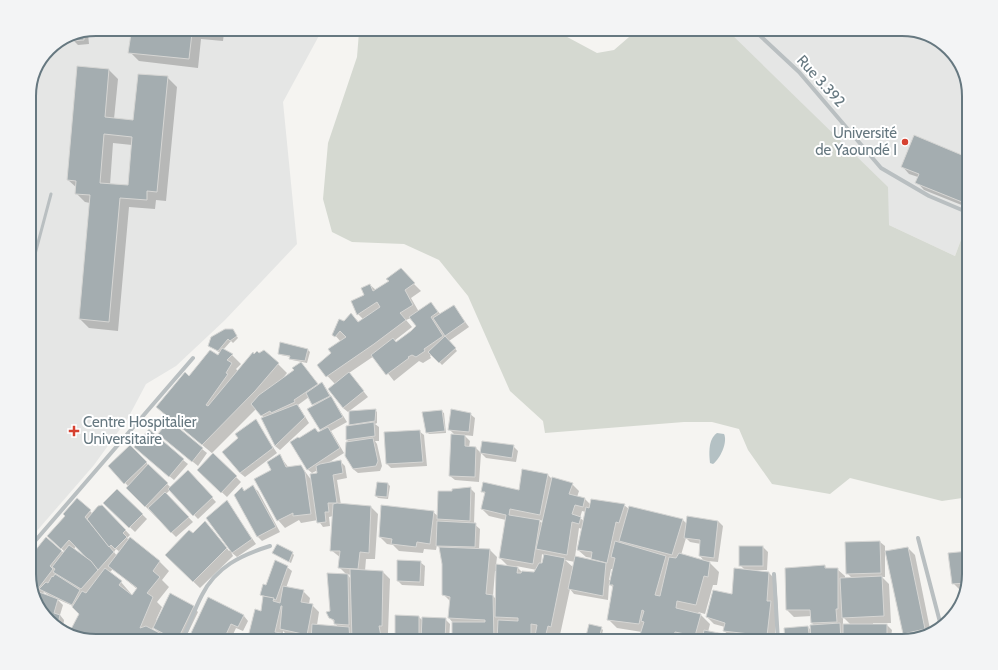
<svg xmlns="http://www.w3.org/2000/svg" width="998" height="670" viewBox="0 0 998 670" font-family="Cabin,sans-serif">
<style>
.built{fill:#e5e6e5}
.green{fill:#d5d9d1}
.water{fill:#b4c1c4}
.shadow{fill:#0003;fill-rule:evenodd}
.building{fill:#a4adb0;stroke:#d6d6d4;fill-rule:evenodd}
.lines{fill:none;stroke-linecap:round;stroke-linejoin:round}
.lane{stroke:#b9bfc1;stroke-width:3}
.street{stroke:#b9bfc1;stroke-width:4}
.poi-dot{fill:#d64130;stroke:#fff;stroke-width:1.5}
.labels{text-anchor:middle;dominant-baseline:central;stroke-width:4;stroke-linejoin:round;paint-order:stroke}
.street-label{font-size:15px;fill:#667880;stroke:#fff}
.poi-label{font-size:15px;fill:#667880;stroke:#fff;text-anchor:end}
.rim{fill:none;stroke:#667880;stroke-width:2}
</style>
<rect width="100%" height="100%" fill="#f5f4f1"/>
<g class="built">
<polygon points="902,29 940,40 962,66 969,96 969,218 955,256 889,225 727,30"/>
<polygon points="321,32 283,102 297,244 225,320 176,366 146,384 128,418 94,465 29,540 29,92 49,48 70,34"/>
</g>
<polygon class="green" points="727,30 888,187 889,225 955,256 969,218 969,497 942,501 850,478 830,494 772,484 748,450 739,429 712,422 684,422 545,433 543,421 510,391 468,296 439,260 404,244 352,242 332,232 323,199 328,143 357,57 359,32 556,31 597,53 614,50 636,31"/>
<path class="water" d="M 717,433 L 724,434 C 728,442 720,459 713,464 L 710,463 C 709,454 708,439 717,433 Z"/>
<g class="shadow">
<polygon points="224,33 223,41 201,39 198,68 139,61 130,52 131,36 116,34"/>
<polygon points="73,34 88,34 89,44 78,45 73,40"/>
<path d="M 109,70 L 118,79 L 114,119 L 134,121 L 167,77 L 177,87 L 166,201 L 156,200 L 155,209 L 129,207 L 118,331 L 89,328 L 80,319 L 90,203 L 85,202 L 76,193 L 77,188 L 68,180 ZM 113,143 L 132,145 L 129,186 L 110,185 Z"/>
<polygon points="969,159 969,208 924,190 917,182 918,177 909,174 902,166"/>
<path d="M 400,270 L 421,291 L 411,298 L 419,312 L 431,303 L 441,315 L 454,307 L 469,327 L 449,341 L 457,351 L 442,365 L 432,354 L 430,356 L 431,358 L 423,363 L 419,361 L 394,381 L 374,356 L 349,373 L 368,397 L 348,412 L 343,408 L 335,384 L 318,366 L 333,354 L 341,342 L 334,334 L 344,322 L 351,315 L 359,322 L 363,319 L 358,314 L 352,302 L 366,295 L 370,285 L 376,290 L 390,281 ZM 411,318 L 417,326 L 396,343 L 394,341 L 412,327 L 406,320 Z"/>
<path d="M 233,330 L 238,338 L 233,343 L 231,341 L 223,350 L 232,355 L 241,364 L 236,369 L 238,371 L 278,364 L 287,373 L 282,379 L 295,370 L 301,363 L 319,385 L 322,383 L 324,385 L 347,422 L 331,431 L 344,453 L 328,463 L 340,461 L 345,466 L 347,478 L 337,480 L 341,505 L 371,507 L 378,514 L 375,559 L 366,559 L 365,571 L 383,572 L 390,579 L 388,633 L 386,633 L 387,641 L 248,641 L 262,612 L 264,597 L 261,594 L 287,567 L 292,571 L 286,588 L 303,591 L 310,598 L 309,604 L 312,605 L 319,612 L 317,625 L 338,627 L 330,617 L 347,575 L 339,567 L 341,558 L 331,550 L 333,516 L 329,517 L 330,526 L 323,527 L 318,520 L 301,523 L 299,520 L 285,528 L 278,520 L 272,470 L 279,455 L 289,468 L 301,466 L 312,481 L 318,474 L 318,470 L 312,473 L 307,469 L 300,440 L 322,431 L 315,406 L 309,397 L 298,405 L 309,423 L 280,450 L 275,446 L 264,418 L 256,409 L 212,453 L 241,482 L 227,497 L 198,470 L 213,454 L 157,407 L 189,378 L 218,357 L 220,353 L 209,345 ZM 347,574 L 351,575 L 351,579 ZM 283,631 L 289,637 L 283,636 Z"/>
<polygon points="280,344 308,350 310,352 307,363 292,360 291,357 281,355 279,353"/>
<polygon points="375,410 377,412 377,423 375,424 379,427 379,441 375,441 377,444 382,466 380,471 358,473 353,469 350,443 347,440 347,427"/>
<polygon points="441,411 444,413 446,433 429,434 427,432"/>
<polygon points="470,414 475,418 473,436 464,435 470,441 469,447 476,448 481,453 479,482 455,480 450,476 455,435 449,429"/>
<polygon points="255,420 277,453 245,477 240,473 239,439"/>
<polygon points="419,431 424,435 427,466 391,468 387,464"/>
<polygon points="164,438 202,449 207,453 198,466"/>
<polygon points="130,446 171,488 188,472 216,502 198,519 170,490 166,494 193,522 176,537 127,488 129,487 109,466"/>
<polygon points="513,446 518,451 516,462 486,458 481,453"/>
<polygon points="140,452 183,460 188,464 174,480"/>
<path d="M 548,475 L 553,480 L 572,484 L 579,491 L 577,497 L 585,499 L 591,505 L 624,505 L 629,509 L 682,519 L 687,524 L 718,521 L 723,526 L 718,562 L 708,561 L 719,572 L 717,585 L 713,585 L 705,614 L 698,612 L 710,624 L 708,632 L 730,636 L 724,631 L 725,627 L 714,624 L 707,617 L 733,596 L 745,570 L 740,565 L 763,547 L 768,552 L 767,570 L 756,570 L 756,571 L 769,573 L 776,580 L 778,609 L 774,641 L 739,639 L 741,641 L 639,641 L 642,632 L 617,628 L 608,619 L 614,588 L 609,584 L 608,600 L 574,594 L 570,589 L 560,635 L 557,635 L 556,641 L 540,639 L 540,641 L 453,641 L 453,623 L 449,618 L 451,602 L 443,594 L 443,564 L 440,548 L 437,545 L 436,550 L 424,549 L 423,553 L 399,551 L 393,545 L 387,544 L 380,537 L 433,512 L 439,517 L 453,492 L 470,488 L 475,493 L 474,524 L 480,529 L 479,550 L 490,550 L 497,557 L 496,565 L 509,567 L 500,558 L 506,520 L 489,516 L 482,509 L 486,495 L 482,491 L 520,491 ZM 582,511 L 586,512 L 584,521 L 580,518 ZM 537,519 L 543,521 L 543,524 ZM 579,528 L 582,529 L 578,550 L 586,557 L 592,558 L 592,560 L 575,557 ZM 686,538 L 690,542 L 701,544 L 700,556 L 705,562 L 681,555 ZM 542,554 L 545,556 L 543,564 L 541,564 ZM 565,560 L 575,562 L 574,568 ZM 516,566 L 537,570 L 535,573 L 522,572 ZM 611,569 L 613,569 L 611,580 L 609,580 ZM 495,571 L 497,571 L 496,599 L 493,596 Z"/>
<polygon points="388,484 390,486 388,499 378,498 376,496"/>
<polygon points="253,487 258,491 280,532 262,541 258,537 242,488 245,491"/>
<polygon points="117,490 147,519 135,532 105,503"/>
<polygon points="227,502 256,544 237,557 231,552 233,556 200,588 173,562 193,535 212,529 229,551 231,550"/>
<path d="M 102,506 L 130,535 L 127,538 L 129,540 L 130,539 L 160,562 L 169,571 L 162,580 L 169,587 L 157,602 L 162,607 L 156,620 L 193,607 L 198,612 L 184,641 L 96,641 L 70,633 L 81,614 L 73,606 L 57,599 L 63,605 L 60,615 L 64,620 L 63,628 L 57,628 L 38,607 L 37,603 L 40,604 L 36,600 L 29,578 L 62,551 L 64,554 L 65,552 L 55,543 L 90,511 L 93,514 ZM 76,546 L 90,561 L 74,549 ZM 116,549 L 120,552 L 117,556 L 114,552 ZM 113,569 L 137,589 L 133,596 L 121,582 L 109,573 ZM 44,592 L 50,596 L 50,597 L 42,595 ZM 153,627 L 160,634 L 152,630 Z"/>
<path d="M 880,542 L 885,546 L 885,577 L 882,577 L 889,584 L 891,623 L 873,623 L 873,625 L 887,625 L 892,630 L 891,637 L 906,640 L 786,641 L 808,627 L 811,630 L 815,626 L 812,623 L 812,616 L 794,617 L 787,610 L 825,566 L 827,569 L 837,569 L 845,576 L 845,578 L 852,578 L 847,573 ZM 843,617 L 851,625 L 843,625 Z"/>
<polygon points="908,548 915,555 931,634 910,639 904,633"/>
<polygon points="969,552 969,574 964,590 960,590 953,583"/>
<polygon points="292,553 294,555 291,563 276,555"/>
<polygon points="420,562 425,566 424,586 402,585 398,581"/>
<polygon points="208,598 244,616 248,621 243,631 236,628 230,641 206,641 197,637 192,633"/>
<polygon points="419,617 423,621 445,619 450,624 449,641 396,641"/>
<polygon points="601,628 603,630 601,639 590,638 588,635"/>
<polygon points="234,638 242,641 233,641"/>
</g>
<g class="building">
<polygon points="192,33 189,59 128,53 131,34"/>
<polygon points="72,34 84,34 84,40 72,41"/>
<path d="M 77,66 L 109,69 L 105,117 L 133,120 L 138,74 L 168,76 L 157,192 L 147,191 L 147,200 L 120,198 L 109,322 L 79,319 L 90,195 L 75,194 L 76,181 L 67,180 ZM 104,134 L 132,137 L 128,185 L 100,183 Z"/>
<polygon points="914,135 969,158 969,198 967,204 915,183 919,174 901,167"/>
<polygon points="401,268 415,283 405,290 413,305 400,313 406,320 374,344 326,377 317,365 331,353 328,349 346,337 340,331 335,337 332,335 339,319 344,321 351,313 358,322 380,307 377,302 357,315 351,301 364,295 361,288 370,284 373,291 389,281 386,279"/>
<polygon points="431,302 438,312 431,317 443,336 424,349 425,351 416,357 412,355 408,357 409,358 386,375 371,355 393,338 396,342 411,331 416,326 409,317"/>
<polygon points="454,305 465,322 445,336 433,318"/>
<polygon points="225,329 233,329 237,336 230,341 228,339 218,351 208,346 211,337"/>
<polygon points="445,336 456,348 439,363 428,352"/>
<polygon points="280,342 308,349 305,361 289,359 290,356 278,354"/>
<polygon points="222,348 233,354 227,360 232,363 226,373 228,374 206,405 208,406 253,352 254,354 257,351 259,353 264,350 279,363 255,391 202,445 156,407 185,372 189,376 210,350 218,355"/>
<polygon points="301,362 318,384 294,400 295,402 271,413 270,411 261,416 251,404 259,395 294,370 292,368"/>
<polygon points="349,372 364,391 343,408 328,389"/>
<polygon points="322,382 330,396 312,405 306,393"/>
<polygon points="331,396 343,417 320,430 307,409"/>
<polygon points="297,404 305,417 275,446 261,418"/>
<polygon points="376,409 375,421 349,425 349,411"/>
<polygon points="451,409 471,413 469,432 448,430"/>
<polygon points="442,410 445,431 426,433 422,412"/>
<polygon points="256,419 273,448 240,473 222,452 238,438 235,434"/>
<polygon points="169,420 203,448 192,462 158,434"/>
<polygon points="374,422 375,436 346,440 346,426"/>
<polygon points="328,427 340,448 307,470 290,442 298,437 299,438 315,428 318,432"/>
<polygon points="149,429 184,459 169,477 134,447"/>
<polygon points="420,430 423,462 386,464 384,432"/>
<polygon points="451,434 465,435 465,446 476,447 475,477 449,476"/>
<polygon points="373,438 378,461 376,466 353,469 345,456 346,442"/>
<polygon points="482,441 514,445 512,458 480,453"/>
<polygon points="130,445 147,462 124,484 108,466"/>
<polygon points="213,453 237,476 221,493 197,470"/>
<polygon points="280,454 286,467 301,465 305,472 311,514 293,516 293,513 277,521 254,479 271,470 267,462"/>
<polygon points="341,460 343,473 333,475 337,503 328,503 329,512 325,512 326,522 317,523 310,474 317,473 316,466 320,464"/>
<polygon points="148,464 168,483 145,507 126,488"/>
<polygon points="522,469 548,474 540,515 510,509 509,515 540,520 533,564 499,558 506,515 481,509 485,492 481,492 483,482 519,490"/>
<polygon points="188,470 213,497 193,516 168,489"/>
<polygon points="552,477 573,483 569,494 585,498 583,507 575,505 572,514 581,517 579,524 572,522 567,555 536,549"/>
<polygon points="377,482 388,483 387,497 375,496"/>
<polygon points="253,485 276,527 257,537 234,495 242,487 244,491"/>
<polygon points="471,487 470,521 437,519 438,491 452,491 452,489"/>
<polygon points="117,489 143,514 129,528 103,503"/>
<polygon points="165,492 189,517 171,533 148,508"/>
<polygon points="77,498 91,510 85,517 114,552 98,570 69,540 61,549 47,536 65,516 63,514"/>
<polygon points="591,499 625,504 619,523 616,522 607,563 591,559 592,552 577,550 586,507 589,508"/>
<polygon points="227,500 252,539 232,553 206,518"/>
<polygon points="337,503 371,506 369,553 360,552 358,569 338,568 340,551 330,551 333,504"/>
<polygon points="102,505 126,530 123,533 127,537 115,549 111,545 109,547 87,519 98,506"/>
<polygon points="381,505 434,511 430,544 417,542 416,547 391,544 392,539 379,537"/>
<polygon points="629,506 683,519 672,555 619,541"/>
<polygon points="687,516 718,521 714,558 699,556 700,540 684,538"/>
<polygon points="205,521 227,548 193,582 165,555 189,530 193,533"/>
<polygon points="437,521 476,523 475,547 436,546"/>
<polygon points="46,537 62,551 50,566 53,569 34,594 29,578 29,563 33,559 30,557"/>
<polygon points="130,537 160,561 153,571 160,577 147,593 153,597 140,628 146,626 175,641 96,641 69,633 79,614 72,607 82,591 86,593 105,568 122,581 119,585 132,595 137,588 108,566"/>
<polygon points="615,541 666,556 655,595 660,596 669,557 676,558 679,553 710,562 708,577 704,576 696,605 677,601 676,608 701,614 695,636 675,632 672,641 638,641 644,622 641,621 644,611 642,610 639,624 607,620 613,585 609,585 615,558 611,557"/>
<polygon points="880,541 881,573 846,574 845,542"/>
<polygon points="277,544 293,552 289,562 272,553"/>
<polygon points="69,545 91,561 98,570 81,589 53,572 55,569 52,567"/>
<rect x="739" y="546" width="24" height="20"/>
<polygon points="439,547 490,549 486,594 493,595 494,641 452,641 452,622 485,622 485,620 448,618 450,597 442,595 442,564"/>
<polygon points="908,547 925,629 903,634 885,551"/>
<polygon points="969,551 969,574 966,583 952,584 948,553"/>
<polygon points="544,554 565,558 551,627 548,626 545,638 535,636 537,625 531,624 531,641 497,641 498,620 518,621 518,618 495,617 496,564 518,567 517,573 521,573 522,571 534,572 539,563 542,563"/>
<polygon points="575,556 606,563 603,596 568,589"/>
<polygon points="275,560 288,566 276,600 260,595 263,584 266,585"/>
<polygon points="397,560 421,561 420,582 397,581"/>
<polygon points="825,565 825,568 838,568 838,609 836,609 837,622 811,623 810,610 786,610 785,568"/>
<polygon points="734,568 769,572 767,601 771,601 767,636 723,631 725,623 706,617 713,590 732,594"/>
<polygon points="350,569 383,571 382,626 379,626 382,641 352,641"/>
<polygon points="327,573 348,574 349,625 334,624 334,620 329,618 326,612 330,611"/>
<polygon points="55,574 80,590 72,605 39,589 46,582 48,583 52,576 53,577"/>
<polygon points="882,576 884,616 842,618 840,578"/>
<polygon points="283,586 304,590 301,602 313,604 307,635 280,629 282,606 281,606 275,632 281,633 279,641 247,641 255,609 261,611 263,596 274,598 273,601 280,603"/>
<polygon points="39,592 58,599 54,613 60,615 58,624 52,623 38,607 36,602"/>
<polygon points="170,593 194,606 177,641 153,628"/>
<polygon points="208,597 244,615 238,627 231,624 223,641 210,641 191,633"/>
<polygon points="395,615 419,616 419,641 395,641"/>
<polygon points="422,617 446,618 445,641 421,641"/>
<polygon points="840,623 841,641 811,641 810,625"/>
<polygon points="312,624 349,627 350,641 311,641"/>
<polygon points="589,624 602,627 599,638 586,636"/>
<rect x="843" y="624" width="44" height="17"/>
<polygon points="808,626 810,641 785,641 784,628"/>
<polygon points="704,630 738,637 738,641 702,641"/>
<polygon points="675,634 700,638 700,641 674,641"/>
<polygon points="283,635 308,639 308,641 282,641"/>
<polygon points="889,636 908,640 888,641"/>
</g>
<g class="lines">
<polyline class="lane" points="29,266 34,258 51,194"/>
<g class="street">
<polyline points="754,30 799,72 881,168 929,196 969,213"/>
<polyline points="918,538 941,626"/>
<polyline points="29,548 193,358"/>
<polyline points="774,574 778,641"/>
<path d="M 182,641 C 189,626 194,610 202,595 C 216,567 241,555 270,546"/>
</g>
</g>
<g class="poi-dot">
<circle cx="905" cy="142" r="4"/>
<path d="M72 425h4v4h4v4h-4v4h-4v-4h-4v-4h4z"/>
</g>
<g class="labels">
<g class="street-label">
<text transform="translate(821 81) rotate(48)">Rue 3.392</text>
</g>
<g class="poi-label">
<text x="897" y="133">Université<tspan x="897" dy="17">de Yaoundé I</tspan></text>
<text x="83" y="422" text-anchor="start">Centre Hospitalier<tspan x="83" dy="17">Universitaire</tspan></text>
</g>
</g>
<path d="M0 0H998V670H0ZM96 36H902A60 60 0 0 1 962 96V574A60 60 0 0 1 902 634H96A60 60 0 0 1 36 574V96A60 60 0 0 1 96 36Z" fill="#f3f4f5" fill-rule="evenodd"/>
<path class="rim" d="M96 36H902A60 60 0 0 1 962 96V574A60 60 0 0 1 902 634H96A60 60 0 0 1 36 574V96A60 60 0 0 1 96 36Z"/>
</svg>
